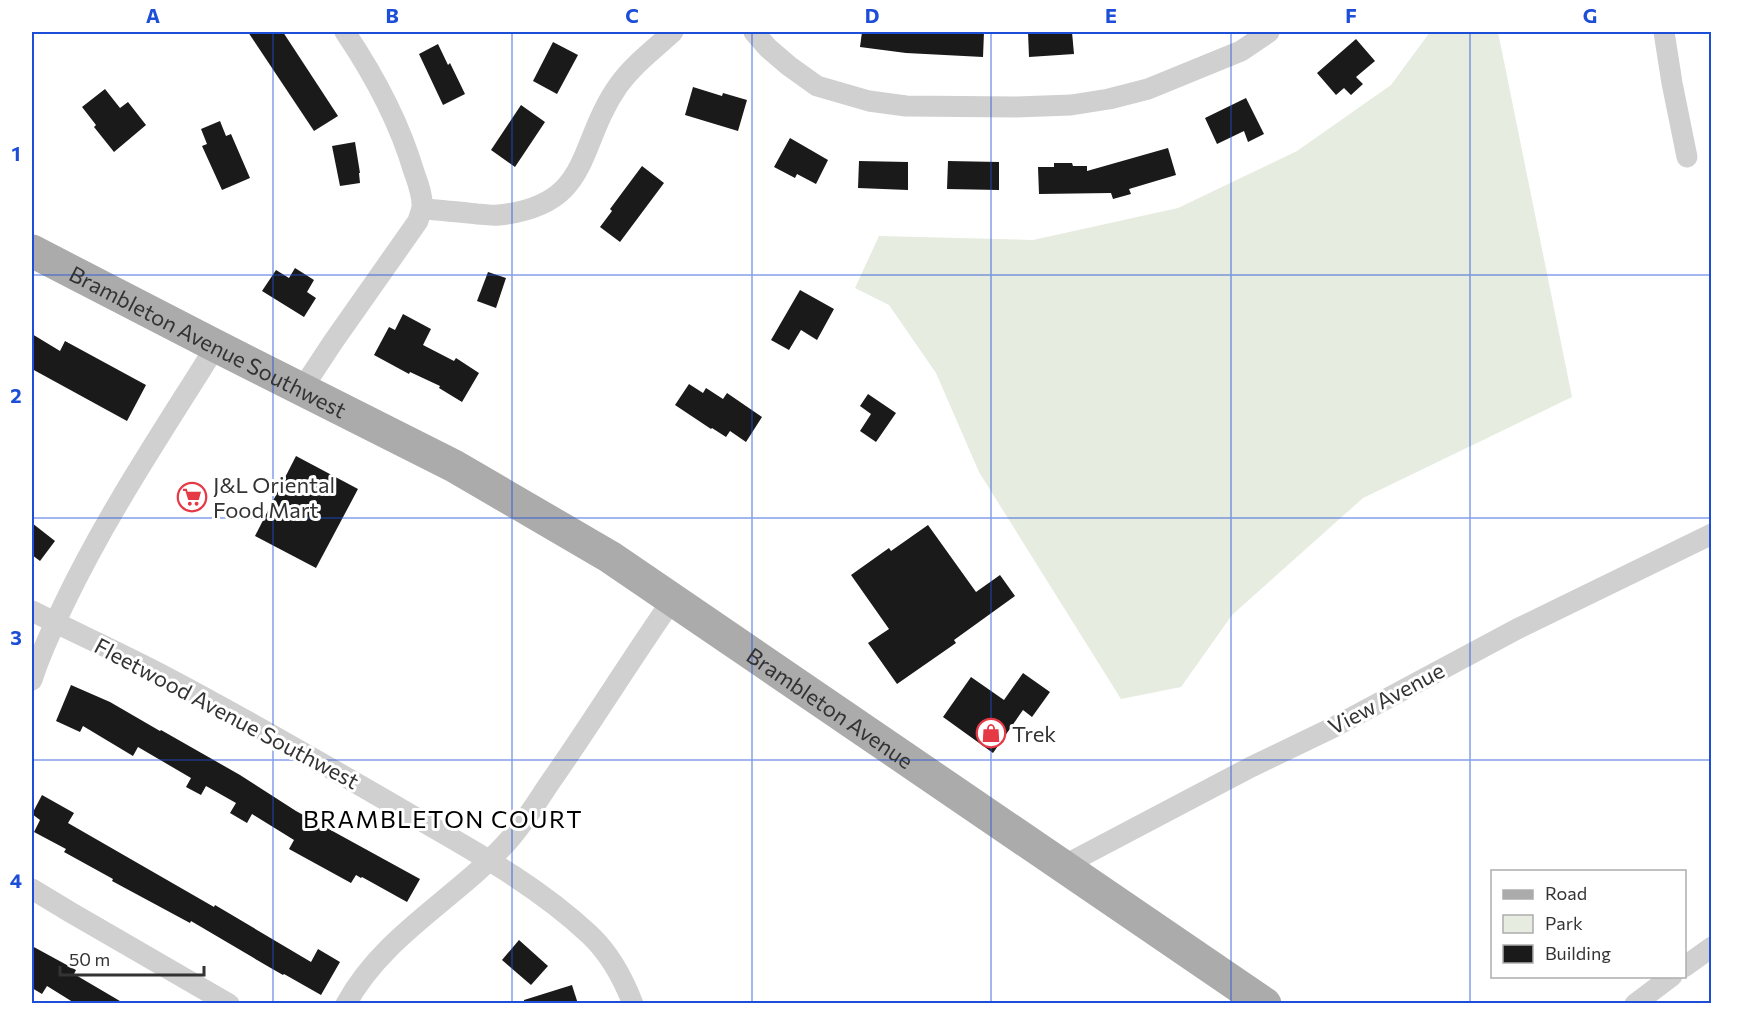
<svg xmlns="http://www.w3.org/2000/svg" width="1743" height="1035" viewBox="0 0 1743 1035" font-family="Commissioner,sans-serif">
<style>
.green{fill:#e6ecdf}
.building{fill:#1a1a1a}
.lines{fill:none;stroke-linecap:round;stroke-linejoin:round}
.street{stroke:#d0d0d0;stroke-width:21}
.primary{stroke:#ababab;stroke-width:33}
.grid{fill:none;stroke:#1d4ed8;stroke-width:1.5;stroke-opacity:0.55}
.labels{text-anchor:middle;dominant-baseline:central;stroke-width:6;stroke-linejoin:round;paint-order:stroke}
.street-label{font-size:22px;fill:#333;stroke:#fff}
.poi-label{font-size:22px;fill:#333;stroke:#fff;text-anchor:start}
.neighbourhood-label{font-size:24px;letter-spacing:1.5px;fill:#000;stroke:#fff}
.neatline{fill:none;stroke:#1d4ed8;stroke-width:2}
.grid-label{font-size:20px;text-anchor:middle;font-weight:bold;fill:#1d4ed8}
</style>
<rect width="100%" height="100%" fill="#fff"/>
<polygon class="green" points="1430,32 1498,32 1572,397 1363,498 1232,615 1181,687 1121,699 979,472 936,373 889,305 855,288 879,236 1033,240 1178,208 1297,151 1391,85"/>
<g class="building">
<polygon points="248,32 283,32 338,116 314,131"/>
<polygon points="862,32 984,32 983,57 906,53 860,47"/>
<polygon points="1028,32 1072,32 1074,54 1029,57"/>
<polygon points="1356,39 1375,61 1356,77 1363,84 1351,95 1344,88 1336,95 1317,73"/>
<polygon points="553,42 578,55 557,94 533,81"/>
<polygon points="438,44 448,65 450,63 465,94 443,105 419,54"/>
<polygon points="693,87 722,96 723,93 747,100 738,131 685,115"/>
<polygon points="105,89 120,108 128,102 146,125 114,152 94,127 96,125 82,107"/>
<polygon points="1246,98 1264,134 1248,142 1244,131 1217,144 1205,118"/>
<polygon points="521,105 545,122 515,167 491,150"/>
<polygon points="220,121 226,136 231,134 250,178 222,190 202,146 207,144 201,129"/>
<polygon points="790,138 828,160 816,184 797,174 795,178 774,167"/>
<polygon points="355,142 360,173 359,173 360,183 340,186 332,146"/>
<polygon points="1168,148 1176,175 1129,189 1131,194 1113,199 1111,193 1039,194 1038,167 1054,167 1054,163 1072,163 1073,166 1087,166 1087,171"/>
<polygon points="859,161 908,162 908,190 858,188"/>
<polygon points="948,161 999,162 999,190 947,189"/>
<polygon points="642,166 664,183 620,242 600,227 612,211 610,209"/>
<polygon points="295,268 314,280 307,292 316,298 304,317 262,291 276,270 289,278"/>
<polygon points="488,272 506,278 496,308 477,301"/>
<polygon points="800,290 834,309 817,340 801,330 789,350 771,340"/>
<polygon points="403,314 431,329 423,345 454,361 456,358 479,373 462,402 439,388 440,386 410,372 409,374 374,355 389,327 395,330"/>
<polygon points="32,334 60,351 65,341 146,385 127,421 32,369"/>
<polygon points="689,384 703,393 706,388 723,399 727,393 762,417 746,442 730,431 726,437 712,428 711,429 675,405"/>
<polygon points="868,394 896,413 876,442 860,431 871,414 860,406"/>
<polygon points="296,456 358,489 316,568 255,536"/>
<polygon points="32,523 55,541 40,561 32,555"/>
<polygon points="928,525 976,592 1000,575 1015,596 954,640 956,643 897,684 868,643 889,629 851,575 889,548 891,551"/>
<polygon points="1023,673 1050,692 1032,717 1023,710 993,753 943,717 971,677 1004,700"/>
<polygon points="71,685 110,702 160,731 161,730 240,775 296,811 420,879 407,902 362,877 361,878 356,875 351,883 289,849 294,840 252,814 247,823 230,813 236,803 206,786 201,795 186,787 191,778 138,747 133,756 83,726 80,732 56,721"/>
<polygon points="42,795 74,813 68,823 214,907 215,905 311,962 318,949 340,962 321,995 284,974 283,975 269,967 191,921 190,923 112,881 113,879 64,852 66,849 34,832 40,820 32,814"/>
<polygon points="519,940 548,966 531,985 502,960"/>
<polygon points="32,946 76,970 74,974 125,1004 76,1004 47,986 42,994 32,988"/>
<polygon points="572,985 578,1004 524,1004 524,1000"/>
</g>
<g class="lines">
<g class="street">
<polyline points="754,32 768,48 789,66 817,86 869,101 906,106 1015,107 1071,105 1109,99 1148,89 1241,51 1269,32"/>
<polyline points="1664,32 1672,83 1687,157"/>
<path d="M 422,209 C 440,210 458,212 477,214 C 484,214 492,216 499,215 C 593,205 576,146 618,86 C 633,65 654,49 673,32"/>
<path d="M 302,389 L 333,342 L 418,221 C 419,217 421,212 422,208 C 423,196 418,183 414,172 C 399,121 374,75 345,32"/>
<path d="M 32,611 C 76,633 122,654 166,677 C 246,719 323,764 401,809 C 466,847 535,883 590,935 C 610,954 623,978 633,1004"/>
<path d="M 32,680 C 40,654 52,629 64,604 C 107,514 163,431 216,346"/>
<polyline points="1063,866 1251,767 1334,727 1517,629 1712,534"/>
<polyline points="32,889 70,912 229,1004"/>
<polyline points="1684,967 1712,947"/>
<path d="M 346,1004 C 384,934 458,898 509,840 C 525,822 538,800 551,781 C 593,721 631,659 673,599"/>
<polyline points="1635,1004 1672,976"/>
</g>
<path class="primary" id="s1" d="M 32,251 L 216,346 L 454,466 L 610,557 L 1265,1004"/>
</g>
<path class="grid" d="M 273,32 L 273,1004M 512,32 L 512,1004M 752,32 L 752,1004M 991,32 L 991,1004M 1231,32 L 1231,1004M 1470,32 L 1470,1004M 32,275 L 1712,275M 32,518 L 1712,518M 32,760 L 1712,760"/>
<defs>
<g id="supermarket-ring" transform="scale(1.5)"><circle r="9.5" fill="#fff" stroke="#e63946" stroke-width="1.5"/><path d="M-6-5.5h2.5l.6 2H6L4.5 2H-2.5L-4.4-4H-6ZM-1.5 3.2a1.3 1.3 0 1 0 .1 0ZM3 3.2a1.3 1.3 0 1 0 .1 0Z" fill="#e63946"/></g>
<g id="shop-ring" transform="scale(1.5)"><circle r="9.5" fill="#fff" stroke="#e63946" stroke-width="1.5"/><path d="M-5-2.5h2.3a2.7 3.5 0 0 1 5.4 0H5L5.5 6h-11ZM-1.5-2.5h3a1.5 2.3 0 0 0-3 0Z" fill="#e63946"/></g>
</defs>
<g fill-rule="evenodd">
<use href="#supermarket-ring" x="192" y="497"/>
<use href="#shop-ring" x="991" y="733"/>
</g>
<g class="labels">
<g class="street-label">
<text stroke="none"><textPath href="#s1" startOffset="198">Brambleton Avenue Southwest</textPath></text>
<text transform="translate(1386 698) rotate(-28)">View Avenue</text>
<text stroke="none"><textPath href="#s1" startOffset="921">Brambleton Avenue</textPath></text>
<text transform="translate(227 713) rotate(28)">Fleetwood Avenue Southwest</text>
</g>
<g class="poi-label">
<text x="213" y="484">J&amp;L Oriental<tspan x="213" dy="25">Food Mart</tspan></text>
<text x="1012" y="733">Trek</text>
</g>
<g class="neighbourhood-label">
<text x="443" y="818">BRAMBLETON COURT</text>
</g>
</g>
<rect width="1743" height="1035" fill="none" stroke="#ffffff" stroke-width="66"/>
<rect x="1491" y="870" width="195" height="108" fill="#ffffff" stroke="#adadad" stroke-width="1.5"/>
<rect x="1503" y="890" width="30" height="9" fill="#ababab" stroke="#adadad" stroke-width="1.5"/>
<text x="1545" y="900" font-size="18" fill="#333333">Road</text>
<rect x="1503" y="915" width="30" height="18" fill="#e6ecdf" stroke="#adadad" stroke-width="1.5"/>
<text x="1545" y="930" font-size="18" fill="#333333">Park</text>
<rect x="1503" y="945" width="30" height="18" fill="#1a1a1a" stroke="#adadad" stroke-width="1.5"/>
<text x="1545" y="960" font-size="18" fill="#333333">Building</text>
<path d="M60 966v9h144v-9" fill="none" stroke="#333333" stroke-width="3"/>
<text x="69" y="966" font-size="18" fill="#333333" stroke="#ffffff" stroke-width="4.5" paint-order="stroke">50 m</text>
<rect x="33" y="33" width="1677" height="969" class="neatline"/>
<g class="grid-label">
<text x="153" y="23">A</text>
<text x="392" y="23">B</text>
<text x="632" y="23">C</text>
<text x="872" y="23">D</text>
<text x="1111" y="23">E</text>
<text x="1351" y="23">F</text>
<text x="1590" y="23">G</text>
<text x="16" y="161">1</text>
<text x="16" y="403">2</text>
<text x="16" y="645">3</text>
<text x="16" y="888">4</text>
</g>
</svg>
